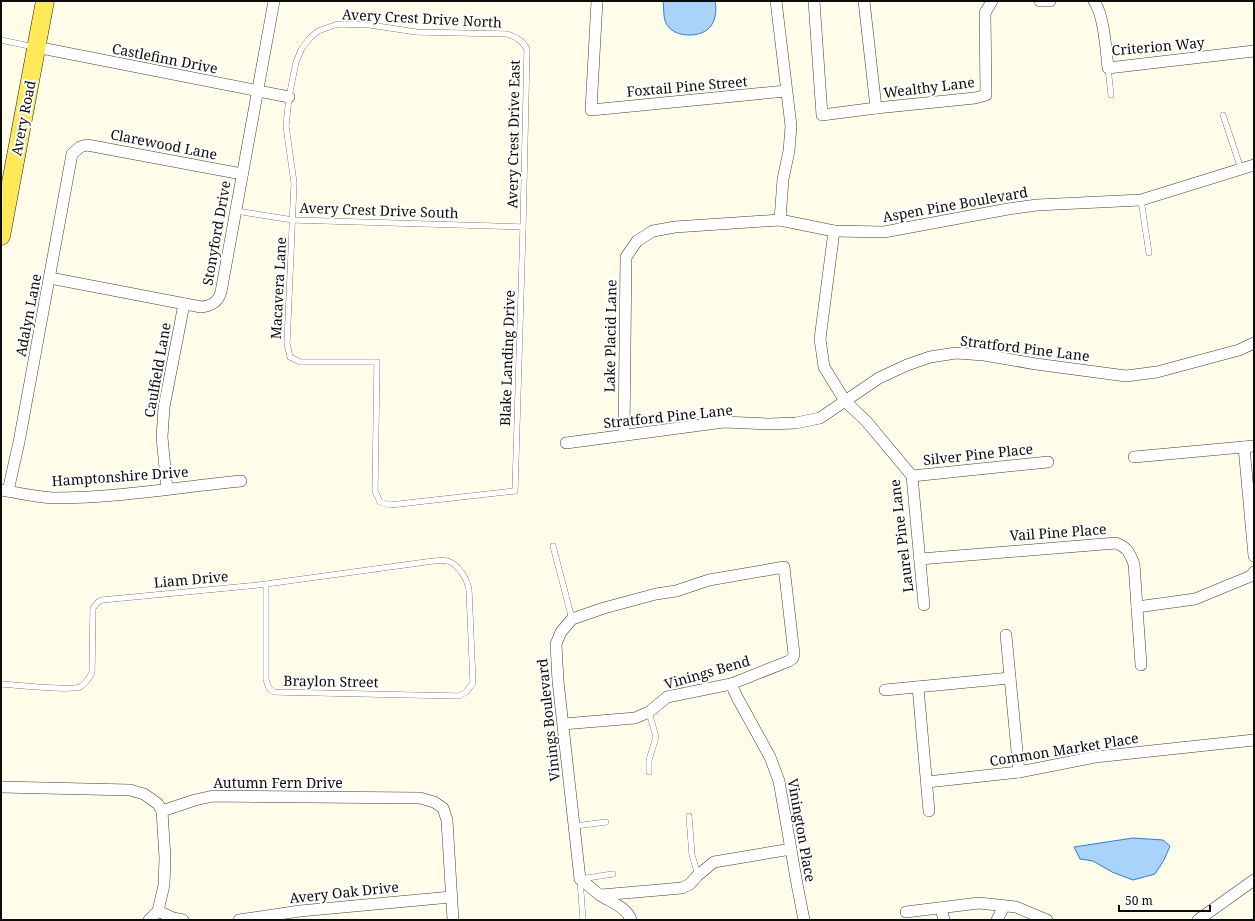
<svg xmlns="http://www.w3.org/2000/svg" width="1255" height="921" viewBox="0 0 1255 921" font-family="'Noto Serif',serif">
<style>
.water{fill:#a9d3fa;stroke:#2c7fd6}
.lines{fill:none;stroke-linecap:round;stroke-linejoin:round}
.lane-casing{stroke:#3e3e3e;stroke-width:6}
.street-casing{stroke:#3e3e3e;stroke-width:12}
.primary-casing{stroke:#1c1c1c;stroke-width:19}
.lane{stroke:#fff;stroke-width:5.5}
.street{stroke:#fff;stroke-width:11}
.primary{stroke:#ffe959;stroke-width:18}
.labels{text-anchor:middle;dominant-baseline:central;stroke-width:4;stroke-linejoin:round;paint-order:stroke}
.street-label{font-size:14px;fill:#0b0b0b;stroke:#fff}
</style>
<rect width="100%" height="100%" fill="#fffde9"/>
<g class="water">
<path d="M 663,1 L 715,1 C 717,10 716,23 707,30 C 696,38 672,37 666,23 C 663,17 664,7 663,1 Z"/>
<polygon points="1133,838 1163,840 1170,846 1164,860 1155,874 1133,880 1112,872 1093,861 1080,859 1074,847"/>
</g>
<g class="lines">
<g class="lane-casing">
<g id="lane">
<path d="M 338,24 L 370,25 L 416,32 L 507,34 C 516,37 522,40 527,49 L 523,227 L 515,491 L 390,505 L 380,502 L 375,491 L 377,362 L 300,362 L 290,357 L 287,344 L 294,183 L 286,126 L 289,97 L 296,62 L 302,48 L 310,38 L 318,31 Z"/>
<polyline points="1,40 34,47"/>
<polyline points="1108,68 1111,95"/>
<polyline points="1223,115 1241,169"/>
<polyline points="1141,200 1149,253"/>
<polyline points="236,211 293,220 523,227"/>
<polyline points="553,546 572,619"/>
<path d="M 1,684 C 14,685 71,691 80,687 C 85,684 89,678 92,673 L 93,608 L 98,602 L 102,600 L 258,585 L 266,584 L 426,562 C 443,560 451,557 462,573 C 466,579 468,583 469,590 L 473,683 L 466,692 L 459,696 L 274,692 L 269,688 L 266,680 L 266,584"/>
<polyline points="649,712 656,737 649,760 649,772"/>
<polyline points="689,816 692,855 698,875"/>
<polyline points="575,826 606,822"/>
<polyline points="583,920 580,879 613,874"/>
</g>
</g>
<g class="street-casing">
<g id="street">
<polyline points="597,1 591,110 786,91"/>
<polyline points="776,1 791,126 789,151 783,179 780,220"/>
<polyline points="814,1 822,115 876,108 864,1"/>
<polyline points="1040,1 1050,1"/>
<path d="M 1094,1 C 1104,15 1106,50 1108,68 L 1254,51"/>
<polyline points="36,47 289,97"/>
<polyline points="876,108 975,98 986,95 985,13 992,1"/>
<polyline points="834,231 820,339 824,367 845,401 867,422 912,476 924,605"/>
<path d="M 50,278 L 201,307 C 212,306 218,302 221,292 L 274,1"/>
<polyline points="624,435 626,257 637,241 653,231 675,227 780,220 834,231 884,232 1008,209 1037,205 1141,200 1254,165"/>
<polyline points="566,443 724,422 769,424 796,423 820,418 879,378 907,365 930,357 956,353 984,355 1036,364 1126,376 1157,372 1239,350 1254,343"/>
<polyline points="1244,447 1254,556"/>
<polyline points="1134,457 1254,446"/>
<polyline points="912,476 1048,462"/>
<polyline points="167,489 162,437 164,407 184,304"/>
<path d="M 2,490 C 18,493 35,497 53,498 C 116,498 179,487 241,481"/>
<polyline points="8,491 19,442 72,154 80,147 87,145 242,174"/>
<path d="M 920,559 L 1116,543 C 1128,548 1129,552 1134,564 L 1141,665"/>
<polyline points="1137,607 1195,599 1251,576 1254,572"/>
<polyline points="1006,635 1019,772"/>
<polyline points="731,684 737,697 770,757 779,781 797,884 804,920"/>
<polyline points="918,687 929,811"/>
<polyline points="885,690 1010,678"/>
<path d="M 563,724 L 635,718 L 649,712 L 667,697 L 731,684 L 789,661 L 793,658 L 794,654 L 784,567 L 709,580 L 676,591 L 656,594 L 604,608 L 572,619 L 561,632 L 556,644 L 558,681 L 580,879 C 587,884 593,890 600,895 C 610,902 627,907 631,920"/>
<polyline points="927,782 1019,772 1095,757 1254,740"/>
<polyline points="1,787 130,790 144,794 158,804 162,811 165,858 164,885 158,911"/>
<polyline points="162,811 195,800 213,796 420,798 434,802 443,808 447,820 453,920"/>
<polyline points="601,895 682,888 690,884 698,875 714,862 791,849"/>
<polyline points="941,908 944,920"/>
<polyline points="158,911 173,918 183,920"/>
<polyline points="906,912 979,903 1016,907 1047,920"/>
<polyline points="149,920 158,911"/>
<polyline points="239,920 300,911 451,897"/>
<polyline points="997,920 1004,906"/>
<polyline points="1198,920 1254,880"/>
</g>
</g>
<g class="primary-casing">
<polyline id="primary" points="1,236 45,1"/>
</g>
<use href="#lane" class="lane"/>
<use href="#street" class="street"/>
<use href="#primary" class="primary"/>
</g>
<g class="labels">
<g class="street-label">
<text transform="translate(422 18) rotate(3)">Avery Crest Drive North</text>
<text transform="translate(1158 46) rotate(-5)">Criterion Way</text>
<text transform="translate(165 58) rotate(11)">Castlefinn Drive</text>
<text transform="translate(687 86) rotate(-5)">Foxtail Pine Street</text>
<text transform="translate(929 87) rotate(-7)">Wealthy Lane</text>
<text transform="translate(23 118) rotate(-79)">Avery Road</text>
<text transform="translate(513 134) rotate(-89)">Avery Crest Drive East</text>
<text transform="translate(164 144) rotate(11)">Clarewood Lane</text>
<text transform="translate(955 204) rotate(-10)">Aspen Pine Boulevard</text>
<text transform="translate(379 210) rotate(2)">Avery Crest Drive South</text>
<text transform="translate(216 233) rotate(-80)">Stonyford Drive</text>
<text transform="translate(278 288) rotate(-87)">Macavera Lane</text>
<text transform="translate(28 315) rotate(-79)">Adalyn Lane</text>
<text transform="translate(610 336) rotate(-89)">Lake Placid Lane</text>
<text transform="translate(1025 348) rotate(7)">Stratford Pine Lane</text>
<text transform="translate(507 358) rotate(-88)">Blake Landing Drive</text>
<text transform="translate(157 370) rotate(-80)">Caulfield Lane</text>
<text transform="translate(668 416) rotate(-6)">Stratford Pine Lane</text>
<text transform="translate(978 454) rotate(-6)">Silver Pine Place</text>
<text transform="translate(120 476) rotate(-4)">Hamptonshire Drive</text>
<text transform="translate(1058 532) rotate(-4)">Vail Pine Place</text>
<text transform="translate(901 536) rotate(-97)">Laurel Pine Lane</text>
<text transform="translate(191 579) rotate(-5)">Liam Drive</text>
<text transform="translate(707 672) rotate(-16)">Vinings Bend</text>
<text transform="translate(331 681) rotate(1)">Braylon Street</text>
<text transform="translate(548 720) rotate(-96)">Vinings Boulevard</text>
<text transform="translate(1064 749) rotate(-9)">Common Market Place</text>
<text x="278" y="782">Autumn Fern Drive</text>
<text transform="translate(802 830) rotate(80)">Vinington Place</text>
<text transform="translate(344 892) rotate(-6)">Avery Oak Drive</text>
</g>
</g>
<rect width="1255" height="921" fill="none" stroke="#0b0b0b" stroke-width="4"/>
<path d="M1119 905v6h91v-6" fill="none" stroke="#0b0b0b" stroke-width="2"/>
<text x="1125" y="905" font-size="12" fill="#0b0b0b" stroke="#ffffff" stroke-width="3" paint-order="stroke">50 m</text>
</svg>
